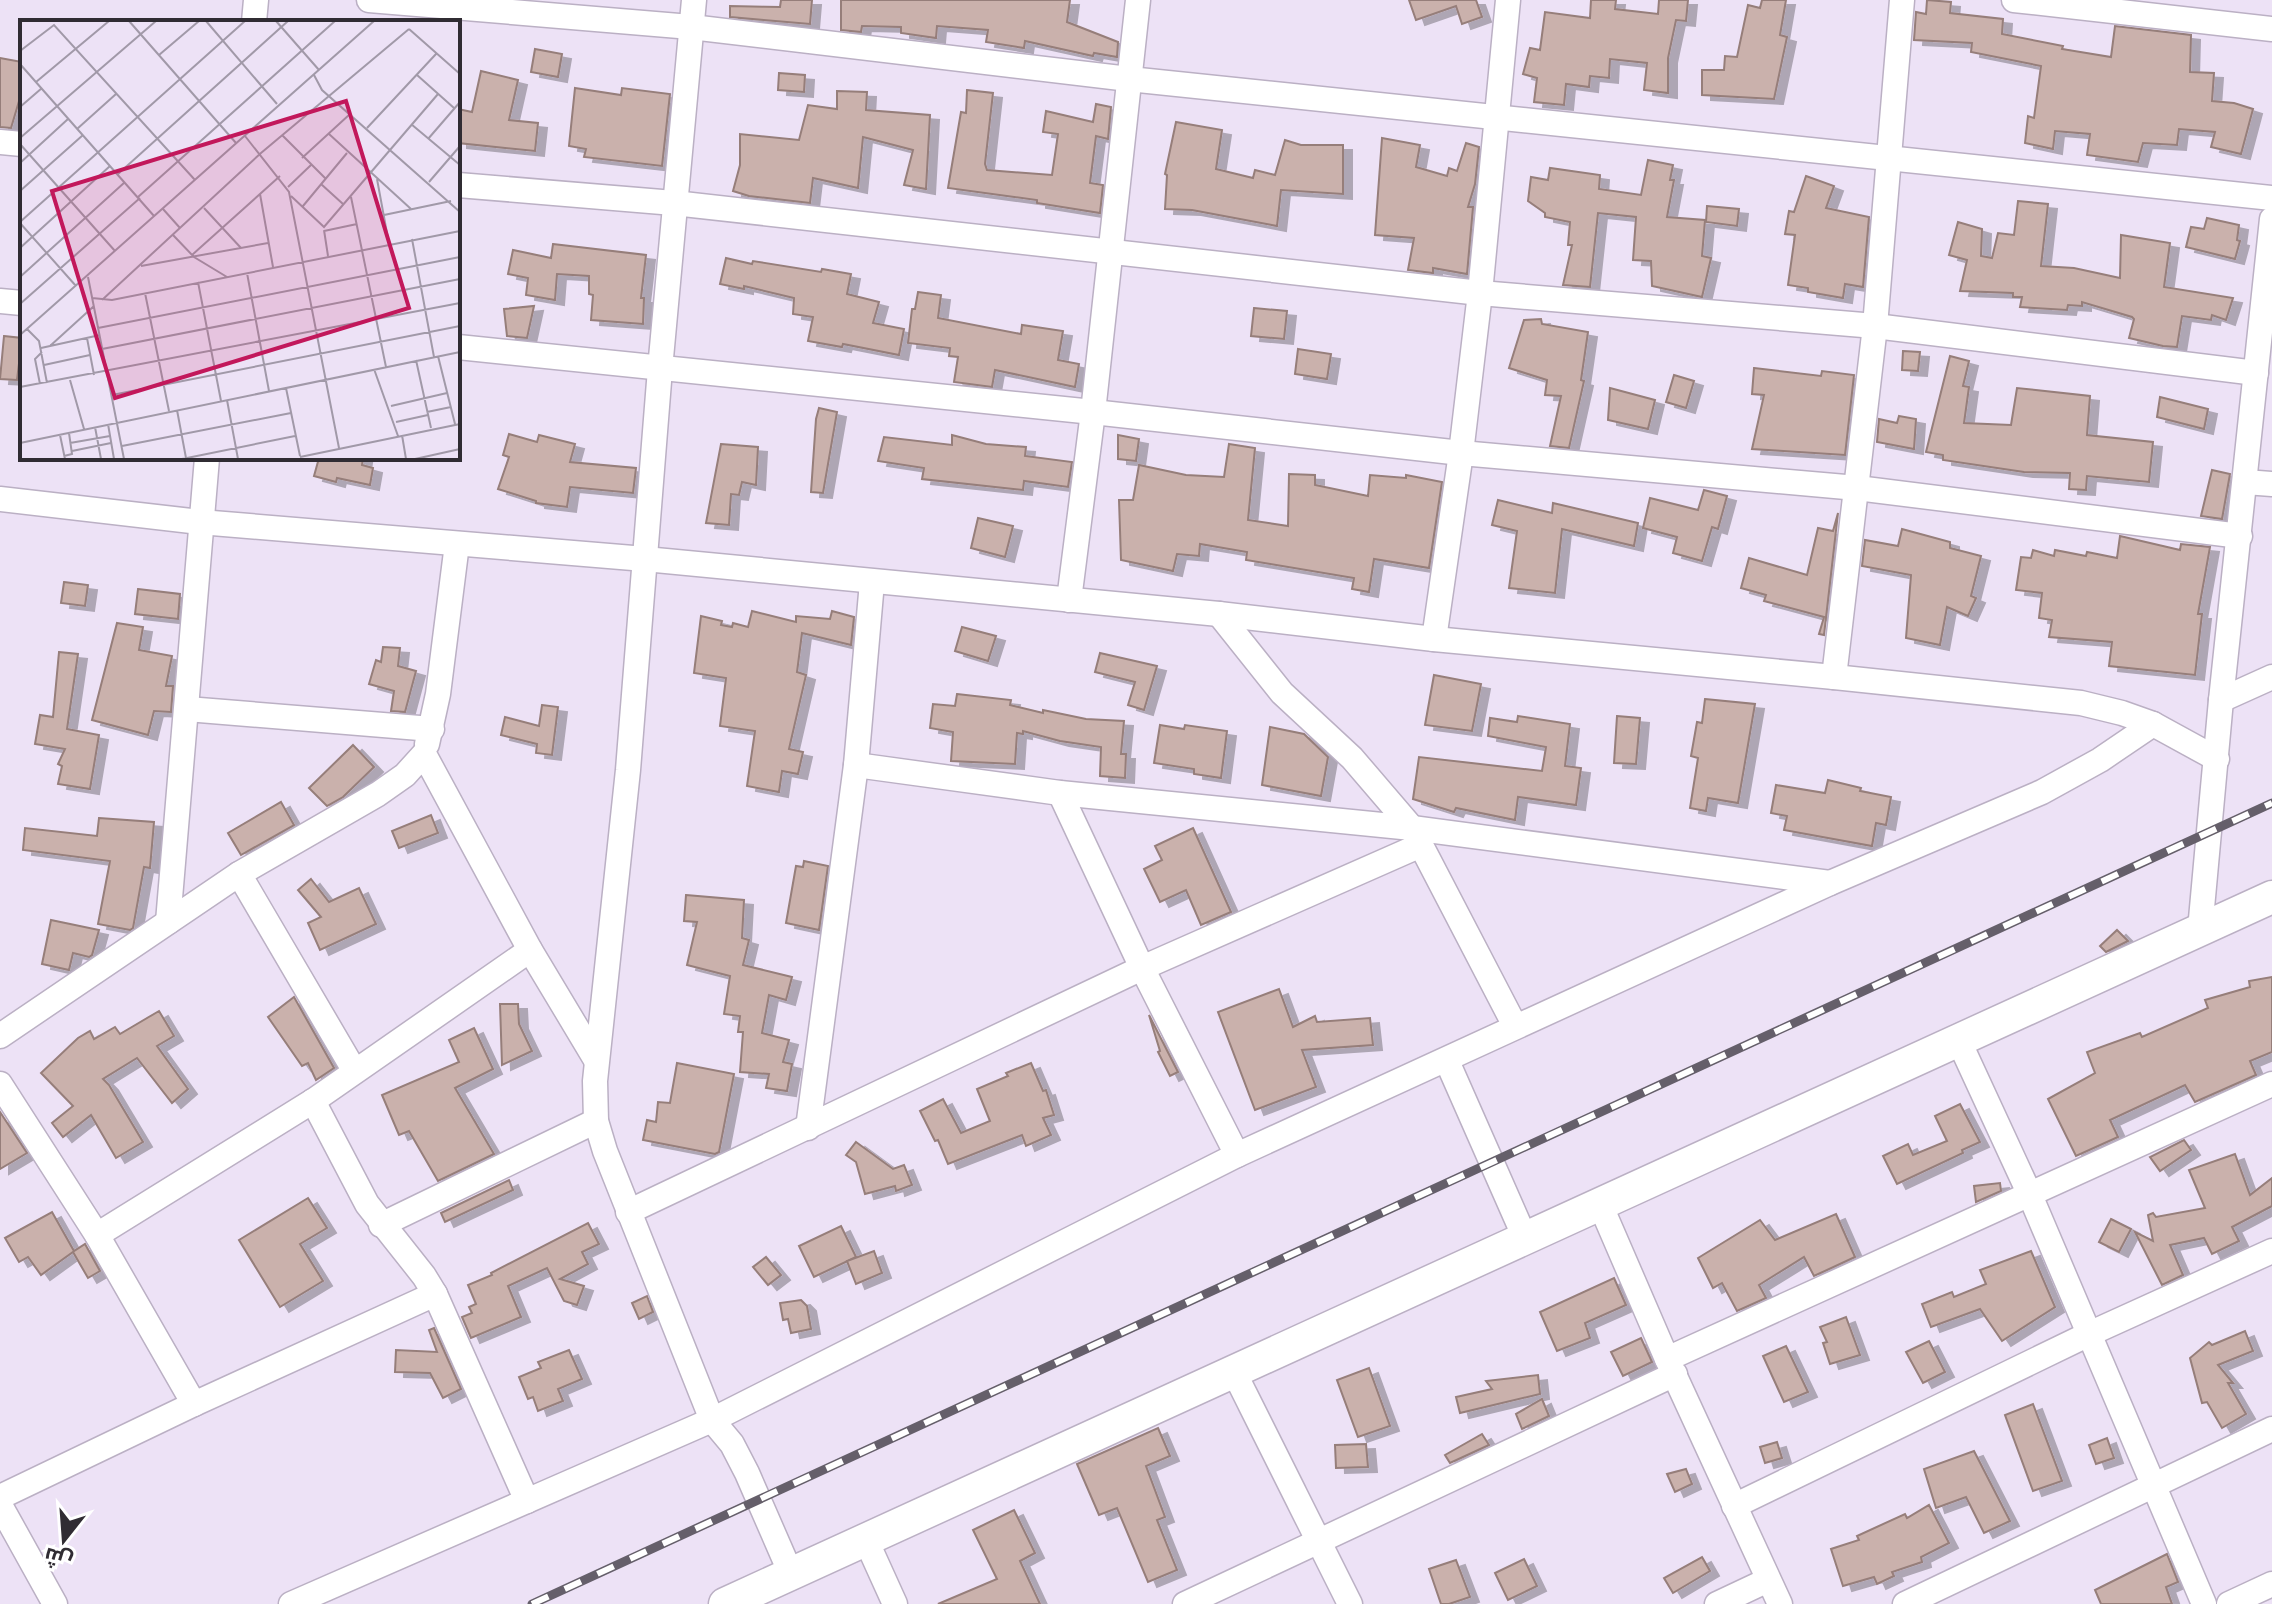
<svg xmlns="http://www.w3.org/2000/svg" width="2272" height="1604" viewBox="0 0 2272 1604" font-family="'Asap Condensed',Cairo,sans-serif">
<style>
.building{fill:#cab1ac;stroke:#967e7a;stroke-width:2;filter:url(#shadow)}
.lines{fill:none;stroke-linecap:round;stroke-linejoin:round}
.minor-casing{stroke:#bbb0c4;stroke-width:27}
.major-casing{stroke:#bbb0c4;stroke-width:35}
.minor{stroke:#fff;stroke-width:24}
.major{stroke:#fff;stroke-width:32}
.rail-casing{stroke:#655f6a;stroke-width:9}
.rail{stroke:#fff;stroke-width:6;stroke-dasharray:18;stroke-linecap:butt}
.inset-road{fill:none;stroke:#a199a8;stroke-width:2}
.view{fill:#c2185b;fill-opacity:0.15;stroke:#c2185b;stroke-width:4}
.inset-edge{fill:none;stroke:#302c33;stroke-width:4}
</style>
<defs>
<filter id="shadow"><feDropShadow dx="9" dy="5" stdDeviation="0" flood-color="#0004"/></filter>
</defs>
<rect width="100%" height="100%" fill="#ede2f6"/>
<g class="building">
<polygon points="781,0 812,0 810,24 730,17 730,6 780,7"/>
<polygon points="841,0 1070,0 1067,22 1118,42 1117,57 1094,53 1093,56 1025,41 1024,48 986,42 988,30 937,26 936,38 901,33 901,27 862,26 861,32 841,30"/>
<polygon points="1409,0 1476,0 1482,17 1462,24 1456,6 1416,20"/>
<polygon points="1591,0 1616,0 1615,9 1658,14 1659,0 1688,0 1686,21 1676,20 1668,58 1668,93 1644,90 1647,63 1610,59 1609,78 1590,76 1589,87 1566,84 1564,105 1534,102 1537,78 1523,74 1530,48 1540,50 1545,12 1590,18"/>
<polygon points="1762,0 1786,0 1780,35 1787,37 1774,99 1702,95 1702,70 1724,70 1725,56 1737,57 1748,5 1760,8"/>
<polygon points="1927,0 1951,2 1950,13 2003,19 2002,34 2063,46 2062,49 2111,57 2115,26 2191,35 2190,72 2214,73 2212,101 2234,103 2253,109 2241,154 2211,147 2215,132 2179,129 2177,145 2143,143 2138,162 2087,155 2090,134 2055,131 2053,149 2025,143 2028,116 2034,118 2041,66 1971,52 1972,43 1914,40 1916,12 1926,14"/>
<polygon points="535,49 562,54 558,77 531,72"/>
<polygon points="0,58 22,62 22,91 11,128 0,127"/>
<polygon points="481,71 518,80 509,120 538,123 535,151 458,143 458,109 472,112"/>
<polygon points="779,73 805,75 804,92 778,90"/>
<polygon points="575,88 621,95 622,88 670,94 662,166 584,157 586,149 569,146"/>
<polygon points="967,90 993,93 985,164 987,170 1052,175 1058,134 1043,132 1046,111 1093,122 1096,104 1111,107 1108,139 1096,136 1090,183 1103,185 1100,213 1037,203 1037,200 948,188 961,112 966,113"/>
<polygon points="837,91 867,92 866,110 930,115 926,189 904,185 913,150 863,137 858,188 813,178 810,203 749,196 733,191 740,165 740,134 799,140 808,105 837,109"/>
<polygon points="1176,122 1222,130 1216,169 1253,178 1255,170 1275,175 1285,140 1301,145 1343,145 1343,194 1281,190 1277,226 1192,210 1165,209 1167,175 1165,174"/>
<polygon points="1382,138 1420,145 1416,167 1447,176 1449,168 1457,171 1466,143 1479,147 1475,184 1468,207 1473,207 1467,274 1433,268 1433,273 1408,270 1414,238 1375,235"/>
<polygon points="1648,160 1673,165 1670,180 1674,180 1667,217 1705,220 1702,256 1711,258 1702,297 1652,286 1651,261 1633,260 1636,217 1598,213 1590,287 1563,285 1572,245 1568,245 1570,222 1545,217 1545,213 1528,201 1531,177 1548,180 1550,168 1600,175 1599,189 1641,195"/>
<polygon points="1806,176 1834,186 1826,208 1869,217 1863,287 1845,284 1843,298 1808,292 1808,288 1788,285 1795,235 1785,234 1789,211 1794,212"/>
<polygon points="2018,201 2048,204 2041,266 2074,268 2120,278 2121,235 2170,243 2164,287 2233,298 2226,320 2212,315 2211,320 2182,316 2177,347 2163,346 2129,338 2134,319 2132,317 2082,302 2082,306 2068,305 2067,310 2020,307 2022,297 2013,297 2013,293 1960,291 1967,260 1949,255 1958,222 1982,229 1981,256 1992,258 1998,233 2014,235"/>
<polygon points="1707,206 1739,209 1737,226 1706,222"/>
<polygon points="2207,218 2239,225 2237,240 2240,241 2235,259 2186,247 2191,227 2204,229"/>
<polygon points="553,244 646,255 641,298 644,298 643,324 591,320 593,295 589,294 589,276 557,274 555,300 526,295 528,278 508,274 513,250 551,258"/>
<polygon points="726,258 752,264 753,261 821,272 822,269 851,274 847,294 879,302 873,323 904,329 899,355 843,344 842,347 808,341 813,317 793,314 794,298 744,286 744,289 720,284"/>
<polygon points="918,292 941,295 938,318 1021,334 1022,325 1063,331 1058,360 1079,364 1075,387 995,370 992,387 954,382 958,357 949,356 950,348 908,343 912,309 915,309"/>
<polygon points="534,306 527,338 507,336 504,309"/>
<polygon points="1254,308 1287,311 1284,339 1251,336"/>
<polygon points="1541,319 1542,324 1588,332 1581,380 1584,381 1569,448 1550,446 1561,396 1545,395 1547,380 1509,368 1524,320"/>
<polygon points="4,336 22,338 17,380 0,379"/>
<polygon points="1298,349 1331,354 1327,379 1295,374"/>
<polygon points="1903,351 1920,352 1918,371 1902,370"/>
<polygon points="1950,356 1969,361 1963,386 1969,387 1964,423 2011,425 2017,388 2090,396 2087,435 2153,442 2149,482 2087,476 2086,490 2069,489 2070,473 2024,472 1943,460 1943,455 1926,452"/>
<polygon points="1754,368 1821,376 1822,371 1854,375 1845,455 1752,449 1764,395 1752,394"/>
<polygon points="1674,375 1694,381 1686,408 1666,402"/>
<polygon points="1610,388 1655,400 1648,429 1608,420"/>
<polygon points="2160,397 2208,409 2204,429 2157,417"/>
<polygon points="819,408 837,412 823,493 811,492 816,419"/>
<polygon points="1899,416 1916,419 1914,449 1877,442 1879,419 1897,423"/>
<polygon points="509,434 537,442 539,435 575,444 570,462 636,468 633,493 570,487 567,507 536,503 536,501 498,489 509,457 503,455"/>
<polygon points="952,435 986,444 1026,447 1025,456 1072,462 1068,487 1024,481 1023,490 922,479 924,468 878,461 884,437 952,445"/>
<polygon points="1118,435 1139,439 1136,461 1118,459"/>
<polygon points="721,444 758,447 756,485 742,482 739,495 731,494 729,525 706,523"/>
<polygon points="1229,444 1255,448 1248,520 1288,526 1289,474 1315,475 1315,485 1368,496 1370,475 1406,478 1406,475 1442,482 1429,568 1374,559 1369,592 1352,589 1354,578 1246,560 1247,552 1200,544 1199,556 1177,554 1173,571 1121,560 1119,500 1133,500 1139,465 1186,475 1224,477"/>
<polygon points="319,458 363,458 362,465 373,468 370,485 337,478 336,482 314,476"/>
<polygon points="2212,470 2230,474 2222,519 2201,516"/>
<polygon points="1704,490 1727,496 1718,529 1712,527 1702,561 1673,553 1677,537 1643,528 1650,498 1698,510"/>
<polygon points="1498,500 1552,513 1553,503 1638,523 1634,546 1562,529 1555,593 1509,588 1517,531 1492,525"/>
<polygon points="1838,513 1824,635 1819,634 1824,617 1764,601 1766,595 1741,588 1749,558 1807,575 1818,528 1833,531"/>
<polygon points="978,518 1013,526 1005,557 971,548"/>
<polygon points="1902,529 1950,542 1950,548 1981,556 1971,596 1976,598 1968,616 1947,607 1940,645 1906,638 1911,575 1862,566 1865,540 1898,546"/>
<polygon points="2120,536 2180,550 2181,544 2210,547 2198,614 2202,614 2195,675 2109,666 2112,642 2049,637 2052,620 2039,618 2042,593 2016,590 2021,557 2031,558 2033,550 2054,556 2055,550 2086,556 2087,552 2117,558"/>
<polygon points="64,582 88,585 85,606 61,603"/>
<polygon points="138,589 180,594 178,619 135,614"/>
<polygon points="752,611 796,622 796,616 830,619 832,611 854,617 851,645 802,633 797,672 806,675 789,749 803,752 798,774 782,771 779,792 747,786 755,731 720,726 726,678 694,673 701,616 722,621 721,625 732,627 733,623 748,627"/>
<polygon points="117,623 143,627 139,650 172,656 166,686 173,686 171,712 154,711 148,735 92,720"/>
<polygon points="962,627 996,636 988,661 955,651"/>
<polygon points="383,647 400,648 398,666 416,671 405,712 391,711 394,691 369,684 376,660 381,662"/>
<polygon points="59,652 78,654 67,729 99,735 90,789 58,784 62,766 58,764 65,749 35,744 40,715 53,717"/>
<polygon points="1100,653 1157,666 1144,710 1128,705 1135,682 1095,672"/>
<polygon points="1434,675 1481,684 1472,731 1425,725"/>
<polygon points="957,694 1011,700 1010,705 1043,713 1043,710 1086,719 1124,721 1121,754 1126,754 1125,778 1100,776 1101,747 1060,741 1023,731 1023,734 1017,733 1015,764 951,761 953,732 930,728 933,704 955,706"/>
<polygon points="1705,699 1755,704 1738,803 1708,798 1706,811 1690,808 1698,758 1691,756 1697,722 1702,723"/>
<polygon points="542,705 558,707 552,755 536,753 537,744 501,735 505,717 539,726"/>
<polygon points="1518,716 1570,724 1565,766 1581,768 1576,805 1518,797 1515,820 1456,808 1454,812 1413,799 1419,757 1542,771 1546,747 1488,736 1490,718 1517,722"/>
<polygon points="1617,716 1640,718 1636,764 1614,763"/>
<polygon points="1160,725 1184,729 1185,725 1227,731 1221,778 1194,774 1194,769 1154,763"/>
<polygon points="1270,727 1304,734 1328,757 1321,796 1262,785"/>
<polygon points="353,745 374,767 343,797 327,806 309,788"/>
<polygon points="1828,780 1861,788 1860,791 1891,797 1886,825 1876,823 1872,846 1784,830 1787,816 1771,813 1776,785 1825,793"/>
<polygon points="281,802 294,825 241,855 228,833"/>
<polygon points="431,815 438,833 399,848 392,831"/>
<polygon points="99,818 154,822 150,868 144,867 133,928 130,930 98,924 110,861 23,850 25,828 97,836"/>
<polygon points="1193,828 1231,912 1201,925 1186,890 1160,902 1144,869 1162,860 1155,846"/>
<polygon points="804,861 828,866 819,930 786,923 796,866 803,867"/>
<polygon points="311,879 329,902 359,888 376,924 320,950 308,923 321,917 298,890"/>
<polygon points="686,895 744,900 742,938 749,940 743,965 792,977 786,1000 769,995 762,1033 789,1040 783,1062 792,1064 787,1091 766,1088 769,1074 740,1072 743,1032 738,1032 740,1016 724,1014 730,976 687,965 697,922 684,921"/>
<polygon points="51,920 99,930 92,955 89,957 73,953 69,970 42,964"/>
<polygon points="2117,930 2128,941 2106,952 2100,946"/>
<polygon points="2272,977 2272,1052 2250,1061 2256,1075 2195,1102 2185,1085 2110,1120 2118,1137 2076,1156 2048,1099 2095,1073 2087,1052 2140,1033 2142,1037 2208,1008 2205,1000 2250,987 2249,981"/>
<polygon points="1279,989 1293,1027 1315,1016 1317,1022 1370,1018 1373,1045 1302,1050 1316,1087 1255,1110 1218,1012"/>
<polygon points="294,997 334,1068 316,1080 308,1063 302,1066 268,1017"/>
<polygon points="500,1004 518,1004 519,1024 532,1051 502,1065"/>
<polygon points="159,1011 174,1036 157,1046 188,1089 172,1103 137,1058 103,1079 109,1085 143,1142 116,1158 91,1115 63,1137 52,1123 73,1106 41,1073 78,1038 90,1031 94,1039 115,1027 120,1034"/>
<polygon points="1149,1015 1178,1072 1170,1076 1158,1052 1160,1051"/>
<polygon points="474,1028 493,1069 455,1088 494,1154 438,1181 409,1131 399,1135 382,1095 459,1062 449,1040"/>
<polygon points="677,1063 734,1074 719,1152 715,1154 643,1140 647,1120 656,1122 658,1102 670,1103"/>
<polygon points="1031,1063 1043,1091 1046,1090 1054,1115 1043,1118 1051,1135 1026,1146 1022,1135 948,1164 938,1140 935,1141 920,1111 943,1099 961,1133 990,1121 977,1089 1008,1076 1006,1073"/>
<polygon points="1960,1104 1980,1142 1962,1150 1963,1153 1897,1184 1883,1156 1908,1144 1913,1155 1947,1141 1935,1116"/>
<polygon points="0,1112 27,1153 0,1169"/>
<polygon points="2184,1140 2191,1150 2160,1171 2150,1157"/>
<polygon points="856,1142 893,1169 904,1165 912,1185 896,1191 895,1186 865,1194 856,1162 846,1155"/>
<polygon points="2235,1154 2250,1195 2272,1178 2272,1206 2232,1227 2239,1241 2212,1254 2204,1238 2170,1245 2183,1275 2162,1285 2135,1232 2153,1241 2148,1215 2153,1213 2156,1217 2205,1208 2189,1170"/>
<polygon points="509,1180 513,1190 445,1222 441,1213"/>
<polygon points="2000,1183 2001,1191 1976,1202 1974,1186"/>
<polygon points="308,1198 327,1228 300,1244 323,1281 280,1307 239,1240"/>
<polygon points="52,1212 74,1251 85,1244 100,1271 88,1278 73,1252 41,1275 28,1257 19,1262 5,1238"/>
<polygon points="1836,1214 1855,1257 1814,1276 1804,1257 1759,1285 1766,1298 1737,1311 1722,1283 1713,1288 1698,1258 1760,1220 1775,1240"/>
<polygon points="2111,1219 2131,1229 2119,1252 2099,1242"/>
<polygon points="588,1223 599,1244 582,1252 588,1264 560,1279 584,1286 577,1305 564,1301 547,1268 508,1286 521,1317 471,1338 462,1317 472,1313 469,1307 476,1304 468,1285 492,1275 491,1273"/>
<polygon points="841,1226 856,1257 814,1277 799,1246"/>
<polygon points="874,1251 882,1273 856,1284 847,1261"/>
<polygon points="2031,1251 2055,1307 2002,1341 1980,1309 1931,1327 1922,1304 1952,1292 1954,1297 1986,1284 1980,1270"/>
<polygon points="766,1257 781,1275 768,1285 753,1267"/>
<polygon points="1614,1278 1626,1305 1585,1323 1590,1338 1557,1351 1540,1312"/>
<polygon points="647,1296 653,1312 639,1319 632,1303"/>
<polygon points="801,1300 807,1306 811,1329 791,1333 788,1319 783,1320 780,1303"/>
<polygon points="1846,1317 1860,1355 1830,1364 1823,1343 1827,1342 1820,1327"/>
<polygon points="434,1328 461,1389 443,1398 430,1373 395,1372 396,1350 437,1352 429,1330"/>
<polygon points="2245,1331 2253,1351 2218,1365 2233,1383 2228,1383 2246,1414 2222,1428 2207,1402 2202,1403 2190,1358 2209,1342 2212,1345"/>
<polygon points="1641,1338 1652,1362 1623,1376 1611,1352"/>
<polygon points="1929,1341 1945,1372 1923,1383 1906,1352"/>
<polygon points="1786,1346 1808,1392 1784,1402 1763,1356"/>
<polygon points="569,1350 582,1379 558,1389 563,1401 538,1411 533,1397 528,1399 519,1377 541,1368 538,1362"/>
<polygon points="1369,1368 1390,1426 1358,1437 1337,1380"/>
<polygon points="1538,1375 1540,1394 1460,1413 1456,1397 1492,1389 1486,1381"/>
<polygon points="1542,1399 1549,1416 1522,1429 1516,1414"/>
<polygon points="2033,1404 2062,1481 2033,1491 2005,1415"/>
<polygon points="1158,1428 1170,1456 1146,1466 1165,1517 1157,1520 1177,1570 1148,1582 1117,1508 1099,1515 1077,1464"/>
<polygon points="1482,1434 1489,1445 1450,1463 1445,1455"/>
<polygon points="2107,1438 2114,1458 2096,1464 2089,1445"/>
<polygon points="1777,1442 1782,1458 1765,1463 1760,1447"/>
<polygon points="1366,1444 1368,1467 1336,1468 1335,1445"/>
<polygon points="1974,1451 2010,1521 1984,1533 1966,1497 1936,1508 1924,1469"/>
<polygon points="1686,1469 1692,1484 1675,1492 1667,1474"/>
<polygon points="1929,1505 1949,1543 1921,1557 1922,1562 1892,1572 1894,1576 1877,1584 1874,1577 1843,1586 1831,1549 1859,1540 1857,1536 1905,1514 1907,1518"/>
<polygon points="1014,1510 1035,1553 1020,1561 1040,1604 938,1604 997,1579 973,1530"/>
<polygon points="2167,1554 2178,1582 2166,1587 2172,1604 2101,1604 2095,1590"/>
<polygon points="1702,1557 1710,1571 1673,1593 1664,1578"/>
<polygon points="1524,1559 1537,1586 1508,1600 1495,1573"/>
<polygon points="1456,1560 1470,1597 1449,1604 1441,1604 1429,1569"/>
</g>
<g class="lines">
<g class="minor-casing">
<g id="minor">
<polyline points="369,0 691,27 1129,79 2272,198"/>
<polyline points="694,0 660,369 628,770 595,1081 596,1121 605,1151 712,1420 732,1444 747,1473 791,1574"/>
<polyline points="2014,0 2272,29"/>
<polyline points="254,22 256,0"/>
<polyline points="0,142 22,144"/>
<polyline points="458,185 674,203 1480,293 1875,326 2256,373"/>
<polyline points="0,301 22,303"/>
<polyline points="458,347 1093,412 1461,453 1857,488 2240,536"/>
<polyline points="2245,482 2272,484"/>
<polyline points="0,499 200,522 645,559 1219,614 1434,639 1834,677 2081,703 2122,713 2153,724 2217,759"/>
<polyline points="1069,600 1093,412 1138,0"/>
<polyline points="1219,614 1282,693 1352,758 1412,828 1515,1026"/>
<polyline points="1434,639 1461,453 1480,293 1508,0"/>
<polyline points="1834,677 1875,326 1902,0"/>
<polyline points="2221,700 2272,677"/>
<polyline points="187,709 432,729"/>
<polyline points="427,744 438,694 457,544"/>
<polyline points="856,765 1060,793 1412,828 1830,883"/>
<polyline points="1060,793 1142,968 1237,1155"/>
<polyline points="239,874 354,1070"/>
<polyline points="168,922 207,458"/>
<polyline points="2200,930 2221,700 2272,219"/>
<polyline points="0,1036 239,874 378,794 405,775 424,754 530,950 596,1060"/>
<polyline points="1958,1039 2030,1195 2204,1604"/>
<polyline points="1447,1061 1525,1238"/>
<polyline points="0,1084 97,1235 194,1404"/>
<polyline points="313,1101 367,1204 424,1276 435,1294 527,1501"/>
<polyline points="808,1128 856,765 872,582"/>
<polyline points="1600,1204 1667,1359 1780,1604"/>
<polyline points="628,1212 1142,968 1421,845"/>
<polyline points="381,1225 596,1121"/>
<polyline points="97,1235 313,1101 530,950"/>
<polyline points="1667,1359 2272,1084"/>
<polyline points="1233,1370 1350,1604"/>
<polyline points="0,1497 194,1404 435,1294"/>
<polyline points="0,1505 55,1604"/>
<polyline points="1734,1506 2089,1334 2272,1251"/>
<polyline points="866,1540 895,1604"/>
<polyline points="291,1604 712,1420 1237,1155 1830,883 2042,792 2100,760 2153,724"/>
<polyline points="1185,1604 1675,1374"/>
<polyline points="1717,1604 1768,1580"/>
<polyline points="1905,1604 2272,1429"/>
<polyline points="2229,1604 2272,1584"/>
</g>
</g>
<g class="major-casing">
<polyline id="major" points="725,1604 2272,897"/>
</g>
<use href="#minor" class="minor"/>
<use href="#major" class="major"/>
<g class="rail-casing">
<polyline id="rail" points="532,1604 2272,803"/>
</g>
<use href="#rail" class="rail"/>
</g>
<g transform="translate(20 20)">
<rect width="440" height="440" fill="#ede2f6"/>
<path class="inset-road" d="M 109,1 L 216,123M 186,1 L 257,84M 256,1 L 299,50M 389,9 L 440,54M 0,31 L 34,5 L 175,160M 139,35 L 179,1M 0,44 L 134,196M 294,55 L 302,70 L 440,192M 397,55 L 434,88M 16,62 L 89,1M 0,87 L 22,68M 391,104 L 440,145M 347,108 L 416,34M 57,109 L 96,74M 309,114 L 391,189M 262,115 L 305,158M 225,116 L 269,172 L 319,428M 0,118 L 136,1M 408,119 L 440,82M 0,124 L 95,231M 282,138 L 330,94M 0,143 L 48,99M 98,154 L 268,1M 357,159 L 369,224M 409,162 L 440,126M 301,164 L 323,184M 268,167 L 291,145M 0,171 L 63,115M 240,174 L 253,247M 271,176 L 304,207 L 418,74M 118,177 L 315,1M 331,177 L 366,347M 283,186 L 327,133M 184,188 L 221,228M 143,189 L 160,208M 364,195 L 431,181M 0,202 L 225,1M 0,203 L 56,266M 304,210 L 308,236M 304,211 L 337,204M 153,215 L 174,237 L 207,257M 392,219 L 414,337M 0,228 L 90,146M 172,235 L 260,156M 121,246 L 248,223M 227,253 L 249,371M 0,257 L 105,162M 68,257 L 104,439M 178,262 L 201,381M 125,273 L 149,391M 72,278 L 92,280 L 440,211M 82,280 L 241,133 L 389,9M 0,284 L 120,178M 78,308 L 440,237M 7,309 L 19,321 L 27,363M 0,315 L 354,1M 67,318 L 74,355M 30,326 L 74,286M 21,328 L 80,315M 82,329 L 440,259M 418,336 L 435,404M 396,340 L 411,408M 24,345 L 70,335M 354,349 L 378,416M 50,360 L 64,409M 20,364 L 15,339 L 22,332M 0,367 L 440,283M 266,368 L 280,436M 92,375 L 440,306M 207,380 L 218,439M 371,386 L 427,373M 157,390 L 166,438M 407,392 L 431,387M 376,402 L 408,395M 88,404 L 94,439M 75,407 L 81,439M 40,415 L 45,439M 382,415 L 386,439M 0,423 L 440,332M 50,423 L 90,416M 102,426 L 271,393M 52,431 L 91,423M 44,436 L 52,434 L 49,413M 280,437 L 440,404M 162,439 L 275,416M 395,439 L 440,429"/>
<path class="view" d="M 326,81 L 389,288 L 95,378 L 32,171 Z"/>
<rect width="440" height="440" class="inset-edge"/>
</g>
<g transform="translate(64 1540) rotate(197)" stroke="#ffffff" stroke-width="6" paint-order="stroke">
<path d="M0-6L14 30L0 20L-14 30Z" fill="#302c33"/>
<text y="-12" font-size="22" font-weight="bold" text-anchor="middle" fill="#302c33">ش</text>
</g>
</svg>
